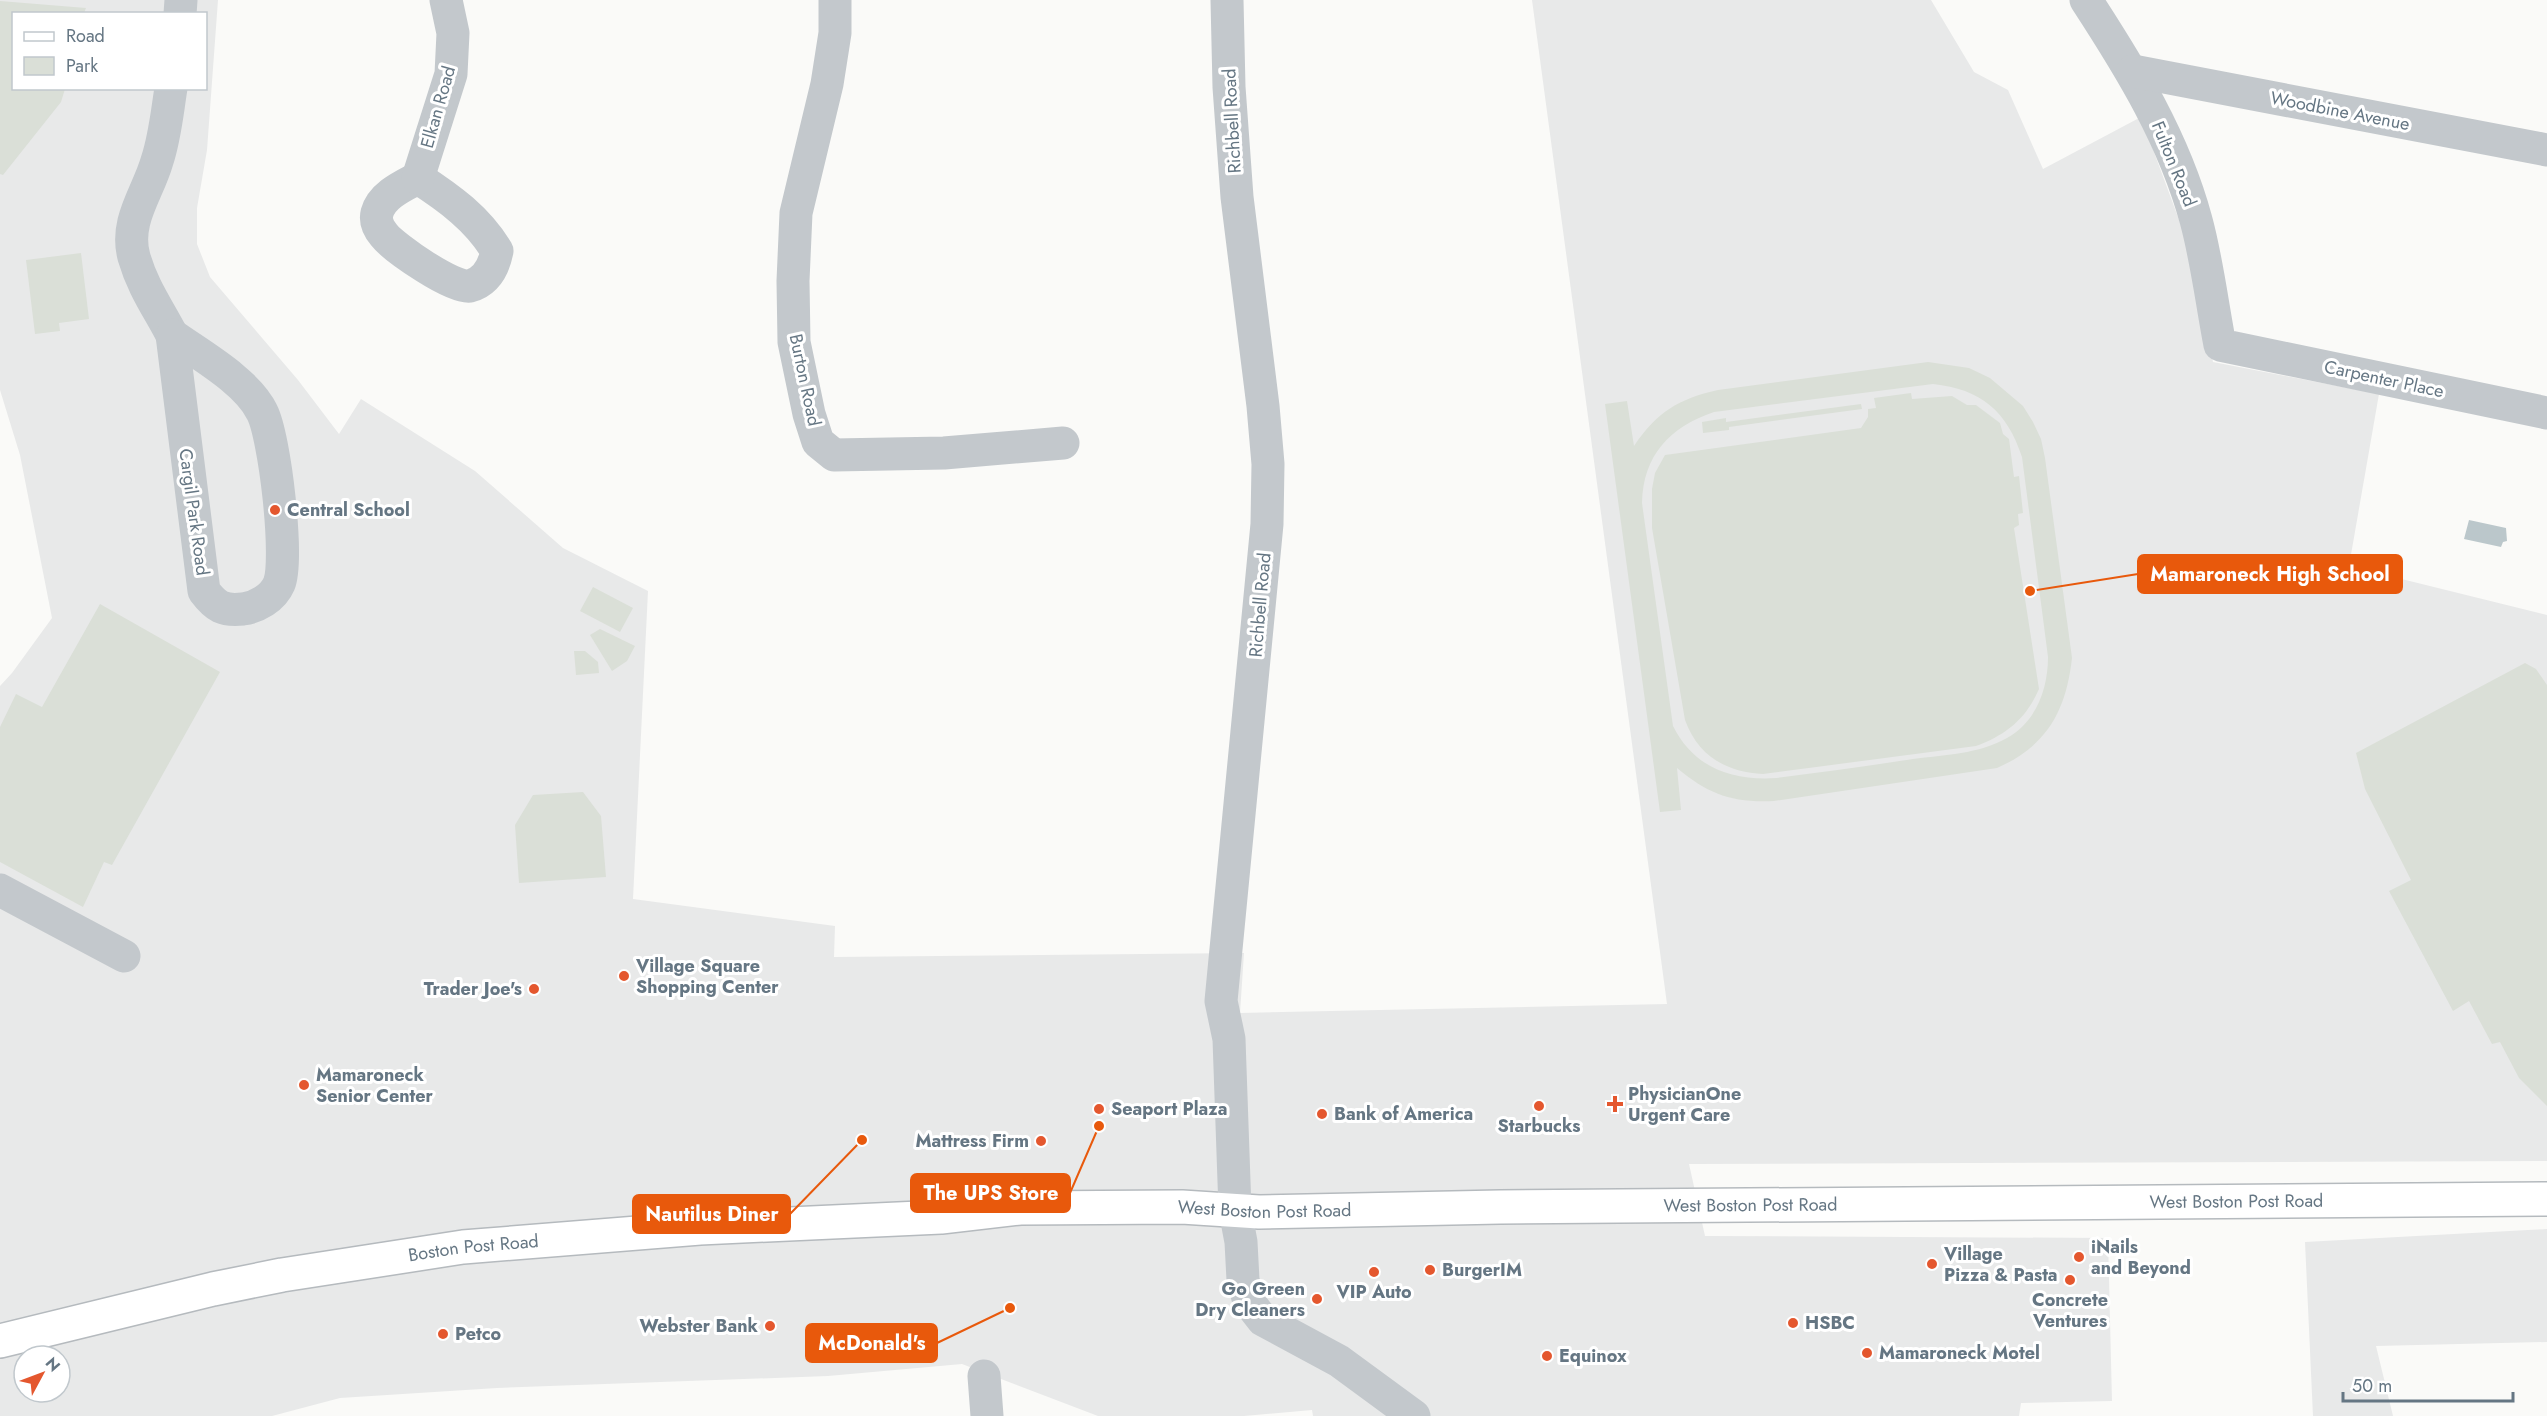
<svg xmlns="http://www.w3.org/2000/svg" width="2547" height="1416" viewBox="0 0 2547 1416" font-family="Jost,sans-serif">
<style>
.built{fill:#e8e9e9;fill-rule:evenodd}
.green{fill:#dadfd7;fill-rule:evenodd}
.water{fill:#bbc7cb}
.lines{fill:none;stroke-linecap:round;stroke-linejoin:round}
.major-casing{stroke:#b5babe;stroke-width:36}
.minor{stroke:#c3c8cc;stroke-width:33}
.major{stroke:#fff;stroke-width:33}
.poi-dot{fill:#e4572e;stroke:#fff;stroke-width:2}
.labels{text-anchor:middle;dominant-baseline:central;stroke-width:6;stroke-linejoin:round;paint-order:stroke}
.street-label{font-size:18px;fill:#657683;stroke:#fff}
.poi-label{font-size:18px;font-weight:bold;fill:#657683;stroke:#fff;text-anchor:start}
.leader{fill:none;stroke:#e8590c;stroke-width:2}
.callout-dot{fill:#e8590c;stroke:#fff;stroke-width:2}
.callout{fill:#e8590c;stroke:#e8590c;stroke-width:2}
.callout-label{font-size:20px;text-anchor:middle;font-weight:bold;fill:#fff}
</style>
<rect width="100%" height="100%" fill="#fafaf8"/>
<g class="built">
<path d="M 0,0 L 218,0 L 207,150 L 197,208 L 197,244 L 210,277 L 298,380 L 339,434 L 361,399 L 475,471 L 563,548 L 648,591 L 633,899 L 835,926 L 834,957 L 1244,953 L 1240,1013 L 1667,1004 L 1532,0 L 1931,0 L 1974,72 L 2008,90 L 2043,169 L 2141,117 L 2185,236 L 2213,362 L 2379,394 L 2349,566 L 2547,615 L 2547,1161 L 1689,1164 L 1705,1236 L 2108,1238 L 2112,1401 L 2021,1403 L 2019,1416 L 1313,1416 L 1312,1410 L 1244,1416 L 1098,1416 L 962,1364 L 828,1376 L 497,1388 L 340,1398 L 272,1416 L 0,1416 L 0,686 L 12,673 L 52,618 L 20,455 L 0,390 ZM 14,14 L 206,14 L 206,88 L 14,88 ZM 24,1356 L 60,1356 L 60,1392 L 24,1392 Z"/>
<polygon points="2547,1229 2547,1342 2376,1346 2393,1416 2313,1416 2305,1242"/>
</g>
<g class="green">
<polygon points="0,1 86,8 84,13 14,14 14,88 65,89 61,102 3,175 0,174"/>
<polygon points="81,253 89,319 59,323 60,331 35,334 26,260"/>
<path d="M 1928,362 L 1969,368 L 1990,378 L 2023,406 L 2033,422 L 2041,439 L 2045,458 L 2072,658 C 2066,711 2047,746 1997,768 L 1774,801 C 1732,803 1708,794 1677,768 L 1681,810 L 1660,812 L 1605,404 L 1627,401 L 1634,446 C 1657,412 1678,399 1718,390 ZM 1933,384 C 1981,389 2007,411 2022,457 L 2048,657 C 2048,689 2036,722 2007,738 C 1979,754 1944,755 1913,759 C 1868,766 1822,772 1777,778 C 1732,781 1694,768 1673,726 L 1642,503 C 1643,455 1670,427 1714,412 Z"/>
<path d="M 1911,393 L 1912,399 L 1952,396 L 1967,405 L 1976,405 L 2000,423 L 2003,434 L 2009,439 L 2014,477 L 2019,476 L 2023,513 L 2018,514 L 2019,525 L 2014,528 L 2039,689 C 2026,719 2006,735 1976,746 L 1763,774 C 1726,772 1698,756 1685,720 L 1652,528 L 1652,489 L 1655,473 L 1665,455 L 1861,428 L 1868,417 L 1868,409 L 1876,408 L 1874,398 Z"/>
<polygon points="1861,404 1862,409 1729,427 1729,430 1703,433 1702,422 1726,418 1726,422"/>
<polygon points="593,587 633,608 620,632 580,611"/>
<polygon points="100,604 220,672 112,865 104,862 83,907 0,862 0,727 16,694 42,707"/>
<polygon points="600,629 635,646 627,661 612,671 590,635"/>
<polygon points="574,651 585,651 598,662 599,673 576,675"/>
<polygon points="2525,663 2536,669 2547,685 2547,1106 2519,1078 2500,1042 2492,1044 2469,1001 2453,1011 2389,891 2411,880 2365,789 2356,753"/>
<polygon points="583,792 601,816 606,877 519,883 515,825 533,795"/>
</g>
<polygon class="water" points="2469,520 2506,528 2507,541 2503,542 2501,547 2464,539"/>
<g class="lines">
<g class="major-casing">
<g id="major">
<path id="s1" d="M 0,1341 L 213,1289 L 282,1275 L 463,1247 L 700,1228 L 941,1217 L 1020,1208 L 1182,1207 L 1259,1212 L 1500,1207 L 2547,1199"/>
</g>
</g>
<g class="minor">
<polyline points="835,0 835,33 827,84 796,213 793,281 794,342 809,414 818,442 834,455 944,453 1063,443"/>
<polyline points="1227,0 1229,87 1237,197 1263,406 1268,464 1267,524 1221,1001 1229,1039 1235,1210 1241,1242 1243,1280 1249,1302 1263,1320 1339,1361 1414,1416"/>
<path d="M 2086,0 C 2131,69 2174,139 2196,220 C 2207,260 2212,304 2220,345 L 2547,413"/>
<polyline points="180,14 181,0"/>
<polyline points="2133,71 2547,150"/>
<path d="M 171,88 C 167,113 165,137 157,161 C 148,193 124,221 134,257 C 143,288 158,308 172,335"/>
<path d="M 418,178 C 449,198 478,219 497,251 C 494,266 487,281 470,286 C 455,290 394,248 384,235 C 379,229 375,221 377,213 C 382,195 403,186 418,178 Z"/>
<polyline points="418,178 451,74 453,33 446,0"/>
<path d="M 172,335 C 200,355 247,381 262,412 C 275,437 289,560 279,584 C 273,598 257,607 243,609 C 223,611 216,607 204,591 Z"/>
<polyline points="0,890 124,956"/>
<polyline points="984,1376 987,1416"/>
</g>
<use href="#major" class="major"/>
</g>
<g class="poi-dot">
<circle cx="275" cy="510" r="6"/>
<circle cx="624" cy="976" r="6"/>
<circle cx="534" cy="989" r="6"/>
<circle cx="304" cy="1085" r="6"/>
<path d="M1612 1095h6v6h6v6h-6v6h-6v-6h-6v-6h6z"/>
<circle cx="1539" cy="1106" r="6"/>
<circle cx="1099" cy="1109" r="6"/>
<circle cx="1322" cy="1114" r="6"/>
<circle cx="1041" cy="1141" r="6"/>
<circle cx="2079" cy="1257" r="6"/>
<circle cx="1932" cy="1264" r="6"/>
<circle cx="1430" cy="1270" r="6"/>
<circle cx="1374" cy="1272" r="6"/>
<circle cx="2070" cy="1280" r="6"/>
<circle cx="1317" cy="1299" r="6"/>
<circle cx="1793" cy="1323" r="6"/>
<circle cx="770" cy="1326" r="6"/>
<circle cx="443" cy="1334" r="6"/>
<circle cx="1867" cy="1353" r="6"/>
<circle cx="1547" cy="1356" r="6"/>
</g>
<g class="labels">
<g class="street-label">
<text transform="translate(438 107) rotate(-74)">Elkan Road</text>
<text transform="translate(2340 111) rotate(11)">Woodbine Avenue</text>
<text transform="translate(1232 121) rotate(-93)">Richbell Road</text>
<text transform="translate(2174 164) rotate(68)">Fulton Road</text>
<text transform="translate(2384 379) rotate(12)">Carpenter Place</text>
<text transform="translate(805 380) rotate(78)">Burton Road</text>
<text transform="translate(194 512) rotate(82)">Cargil Park Road</text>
<text transform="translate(1260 605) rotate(-85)">Richbell Road</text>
<text stroke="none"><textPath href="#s1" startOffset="2248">West Boston Post Road</textPath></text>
<text stroke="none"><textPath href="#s1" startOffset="1762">West Boston Post Road</textPath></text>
<text stroke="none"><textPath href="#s1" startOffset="1276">West Boston Post Road</textPath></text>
<text stroke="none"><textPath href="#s1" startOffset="483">Boston Post Road</textPath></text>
</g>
<g class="poi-label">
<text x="287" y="510">Central School</text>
<text x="636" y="966">Village Square<tspan x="636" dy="21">Shopping Center</tspan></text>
<text x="522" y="989" text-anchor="end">Trader Joe's</text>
<text x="316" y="1075">Mamaroneck<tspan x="316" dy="21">Senior Center</tspan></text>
<text x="1628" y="1094">PhysicianOne<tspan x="1628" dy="21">Urgent Care</tspan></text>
<text x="1111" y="1109">Seaport Plaza</text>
<text x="1334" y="1114">Bank of America</text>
<text x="1539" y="1126" text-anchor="middle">Starbucks</text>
<text x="1029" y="1141" text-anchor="end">Mattress Firm</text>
<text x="2091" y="1247">iNails<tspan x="2091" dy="21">and Beyond</tspan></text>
<text x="1944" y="1254">Village<tspan x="1944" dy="21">Pizza &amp; Pasta</tspan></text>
<text x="1442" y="1270">BurgerIM</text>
<text x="1305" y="1289" text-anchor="end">Go Green<tspan x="1305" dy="21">Dry Cleaners</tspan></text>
<text x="1374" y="1292" text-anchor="middle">VIP Auto</text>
<text x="2070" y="1300" text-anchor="middle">Concrete<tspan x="2070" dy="21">Ventures</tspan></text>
<text x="1805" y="1323">HSBC</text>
<text x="758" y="1326" text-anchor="end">Webster Bank</text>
<text x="455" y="1334">Petco</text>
<text x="1879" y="1353">Mamaroneck Motel</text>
<text x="1559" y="1356">Equinox</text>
</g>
</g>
<path class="leader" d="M2030 591L2138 574M1099 1126L1070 1193M862 1140L790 1214M1010 1308L937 1343"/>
<g class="callout-dot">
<circle cx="2030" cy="591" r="6"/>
<circle cx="1099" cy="1126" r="6"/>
<circle cx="862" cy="1140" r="6"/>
<circle cx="1010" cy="1308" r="6"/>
</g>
<g class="callout">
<rect x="2138" y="555" width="264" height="38" rx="6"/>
<rect x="911" y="1174" width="159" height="38" rx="6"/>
<rect x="633" y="1195" width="157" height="38" rx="6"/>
<rect x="806" y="1324" width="131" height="38" rx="6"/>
</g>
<g class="callout-label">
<text x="2270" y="581">Mamaroneck High School</text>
<text x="991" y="1200">The UPS Store</text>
<text x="712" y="1221">Nautilus Diner</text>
<text x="872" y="1350">McDonald's</text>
</g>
<rect x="12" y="12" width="195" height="78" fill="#ffffff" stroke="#c1c8cd" stroke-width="1.5"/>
<rect x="24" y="32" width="30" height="9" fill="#ffffff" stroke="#c1c8cd" stroke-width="1.5"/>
<text x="66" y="42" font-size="18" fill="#657683">Road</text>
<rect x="24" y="57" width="30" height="18" fill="#dadfd7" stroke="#c1c8cd" stroke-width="1.5"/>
<text x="66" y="72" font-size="18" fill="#657683">Park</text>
<g transform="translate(42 1374) rotate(49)"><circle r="28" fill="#ffffff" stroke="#c1c8cd" stroke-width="1.5"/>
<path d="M0-4.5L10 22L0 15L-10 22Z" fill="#e4572e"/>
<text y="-9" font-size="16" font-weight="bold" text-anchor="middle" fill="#657683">N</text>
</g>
<path d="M2343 1392v9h170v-9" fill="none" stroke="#657683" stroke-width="3"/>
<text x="2352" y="1392" font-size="18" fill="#657683" stroke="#ffffff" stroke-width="4.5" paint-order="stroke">50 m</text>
</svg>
